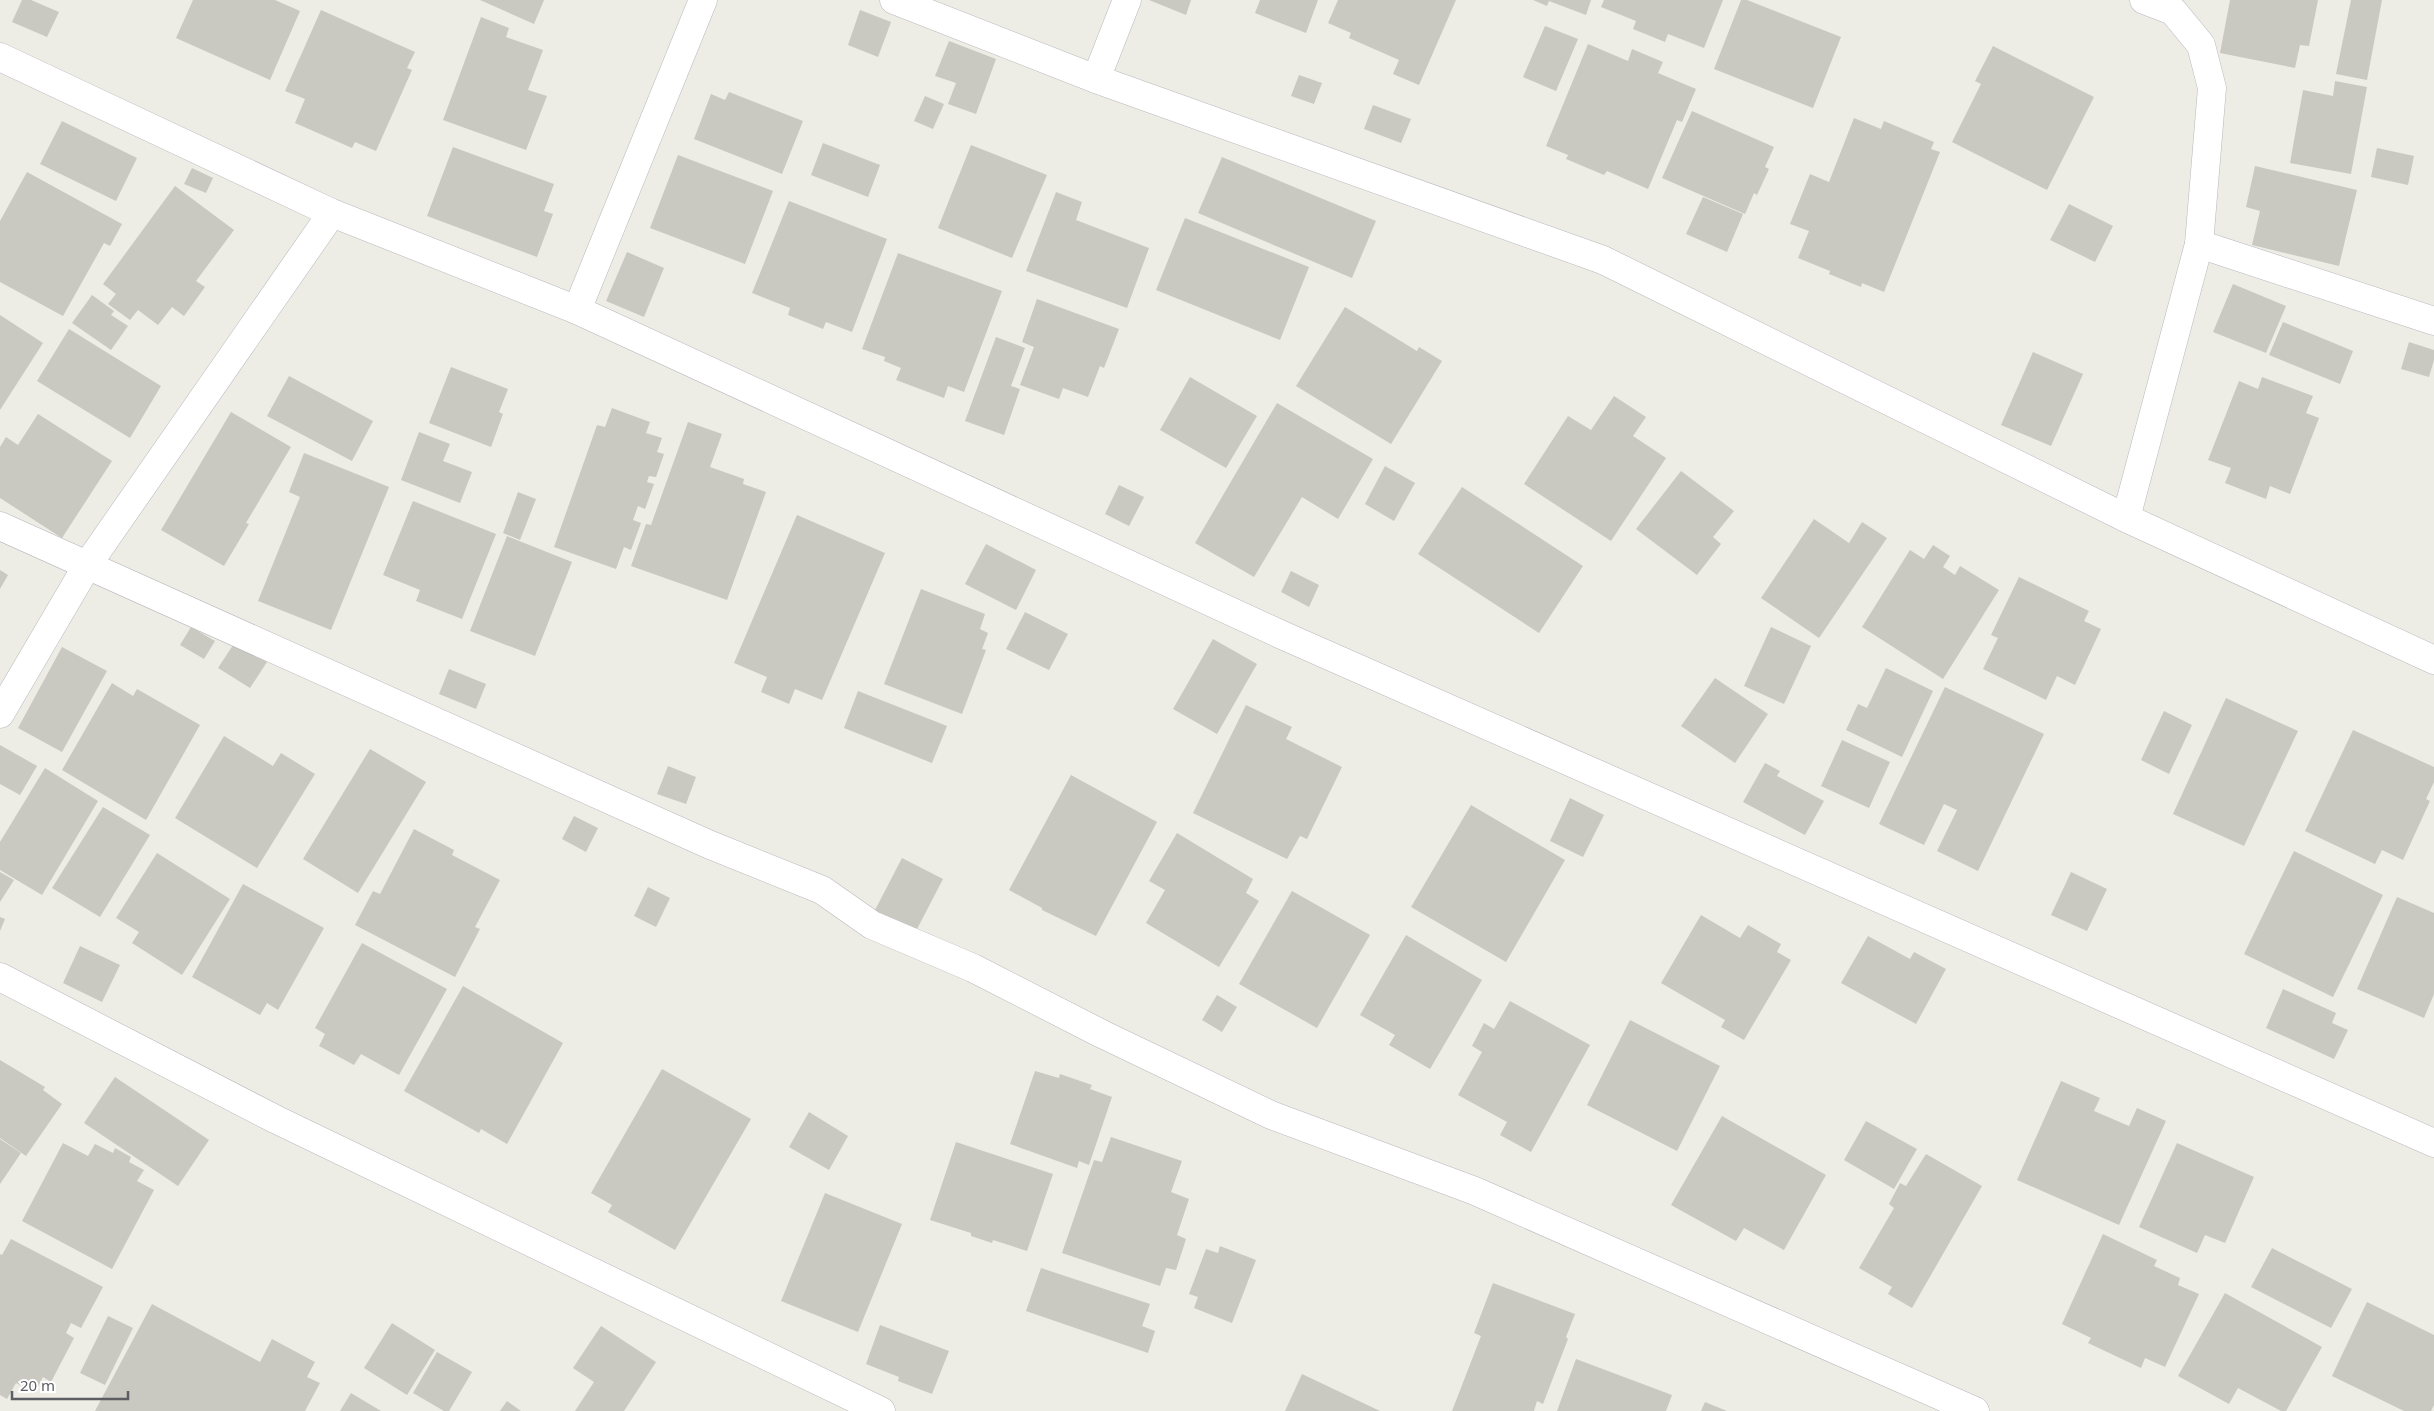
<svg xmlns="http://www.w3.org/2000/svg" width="2434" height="1411" viewBox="0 0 2434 1411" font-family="'Noto Sans',sans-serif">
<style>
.building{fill:#c9c8c1}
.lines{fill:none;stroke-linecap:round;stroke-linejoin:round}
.minor-casing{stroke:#b7b8be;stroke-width:29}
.minor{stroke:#fff;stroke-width:28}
</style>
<rect width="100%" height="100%" fill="#eeede5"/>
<g class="building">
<polygon points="22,0 31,0 59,12 47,37 12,22"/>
<polygon points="193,0 275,0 300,11 270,80 176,38"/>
<polygon points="480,0 544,0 534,24"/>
<polygon points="1149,0 1191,0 1186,15"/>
<polygon points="1260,0 1318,0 1306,33 1255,13"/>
<polygon points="1338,0 1456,0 1419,85 1393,74 1399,60 1349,38 1351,33 1328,23"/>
<polygon points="1533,0 1591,0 1586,15 1549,1 1547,6"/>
<polygon points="1604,0 1723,0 1704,48 1668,34 1665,42 1633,29 1636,21 1601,7"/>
<polygon points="1741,0 1747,0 1841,37 1813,108 1714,69"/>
<polygon points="2230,0 2318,0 2309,46 2300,45 2295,68 2220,53"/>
<polygon points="2351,0 2382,0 2367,80 2336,74"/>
<polygon points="321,10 415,52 407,68 412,70 376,151 355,142 352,148 295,123 305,99 285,91"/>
<polygon points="860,10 891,22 878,57 848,45"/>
<polygon points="481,17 509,28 506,37 543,50 528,90 547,96 526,150 443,120"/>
<polygon points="1545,26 1578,39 1556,91 1523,77"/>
<polygon points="949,41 996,59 976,114 948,104 956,83 935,76"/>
<polygon points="1588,44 1628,61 1632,49 1663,62 1658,73 1696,89 1682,122 1677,120 1648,189 1607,171 1604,175 1566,159 1568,155 1546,146"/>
<polygon points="1993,46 2094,97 2047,190 1952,142 1981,84 1975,81"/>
<polygon points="1299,75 1322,83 1314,104 1291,96"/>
<polygon points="2335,81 2367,87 2351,174 2290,163 2303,90 2333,96"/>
<polygon points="729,92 803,121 782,174 694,139 711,94 725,100"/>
<polygon points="925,96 944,104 933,129 914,121"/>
<polygon points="1373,105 1411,119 1401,143 1364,129"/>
<polygon points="1692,111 1774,147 1765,167 1769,169 1757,195 1754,193 1745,214 1662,178"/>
<polygon points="1854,118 1881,129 1884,121 1934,142 1931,149 1940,152 1884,292 1862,283 1861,287 1829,274 1830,271 1798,258 1809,231 1790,224 1810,174 1829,182"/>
<polygon points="62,121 137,158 116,201 40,164"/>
<polygon points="823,143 880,165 868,197 811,175"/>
<polygon points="971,145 1047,175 1012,258 938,228"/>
<polygon points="453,147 554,184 544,211 553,214 537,257 427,216"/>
<polygon points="2377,148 2414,156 2408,185 2371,177"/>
<polygon points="678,155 773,191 745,264 650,228"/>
<polygon points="1222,157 1376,221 1352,278 1198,213"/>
<polygon points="2255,166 2357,190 2339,266 2252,245 2260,211 2246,207"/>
<polygon points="192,168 213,178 206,193 184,184"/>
<polygon points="27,172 122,224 110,246 104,243 63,316 0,282 0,221"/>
<polygon points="175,186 234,230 196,281 205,287 184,316 172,307 158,325 138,310 130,320 108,304 116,294 103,284"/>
<polygon points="1056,192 1082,202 1076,220 1149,248 1127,308 1026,271"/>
<polygon points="1703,197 1743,214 1727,252 1686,234"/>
<polygon points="789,201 887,239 852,332 826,322 823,329 788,315 790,308 752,293"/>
<polygon points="2069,204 2113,226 2095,262 2050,240"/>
<polygon points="1185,218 1309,267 1280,340 1156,290"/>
<polygon points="627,252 664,268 644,317 606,301"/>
<polygon points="898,253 1002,291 964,392 948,386 944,398 896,380 901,368 884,361 885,357 862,349"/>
<polygon points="2233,284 2286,306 2266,353 2213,332"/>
<polygon points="92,295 114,311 111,315 128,326 111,350 72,323"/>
<polygon points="1037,299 1119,329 1104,368 1100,366 1088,397 1063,388 1059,399 1020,385 1034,347 1022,342"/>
<polygon points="1345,307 1417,351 1419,347 1442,361 1391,444 1296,386"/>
<polygon points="0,315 43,343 0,410"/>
<polygon points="2283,322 2353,351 2340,384 2269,355"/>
<polygon points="69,329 161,386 130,438 37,381"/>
<polygon points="996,337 1025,348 1011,386 1020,389 1004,435 965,421"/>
<polygon points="2409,342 2434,350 2434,360 2429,377 2401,369"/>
<polygon points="2033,352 2083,374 2051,446 2001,425"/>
<polygon points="451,367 508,389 499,412 503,414 491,447 429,423"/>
<polygon points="289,376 373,421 352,461 267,416"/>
<polygon points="1190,377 1257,416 1226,468 1160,430"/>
<polygon points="2262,377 2313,396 2306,413 2319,418 2290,494 2270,486 2266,499 2225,483 2231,468 2208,460 2239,381 2258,389"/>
<polygon points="1614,396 1646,417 1633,436 1666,458 1611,541 1524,484 1568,416 1591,430"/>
<polygon points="1277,403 1373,459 1338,519 1302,497 1254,577 1195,543"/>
<polygon points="612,408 650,422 646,433 662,438 657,452 664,454 656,477 649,476 647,482 654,484 645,509 638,506 633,520 641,523 631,550 624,547 616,569 554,547 597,425 605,427"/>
<polygon points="231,412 291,447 246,523 249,524 224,566 161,530"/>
<polygon points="38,414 112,461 62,538 0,498 0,447 6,437 18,445"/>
<polygon points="688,422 722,434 710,467 744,479 743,484 766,492 727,600 631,566 646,524 651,525"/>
<polygon points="419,432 450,444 443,461 472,472 460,503 401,480"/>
<polygon points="304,453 389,487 331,630 258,601 300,497 289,492"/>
<polygon points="1385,466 1415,483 1394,521 1365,504"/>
<polygon points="1681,471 1734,511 1713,537 1721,544 1697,575 1636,529"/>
<polygon points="1119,485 1144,497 1129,526 1105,514"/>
<polygon points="1462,487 1583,566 1539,633 1418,554"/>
<polygon points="518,492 536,499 520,540 503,533"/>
<polygon points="413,501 496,534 462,619 416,601 420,590 383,575"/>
<polygon points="797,515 885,553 822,700 795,689 789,704 761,692 767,677 734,663"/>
<polygon points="1814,519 1849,543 1862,522 1887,538 1819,638 1761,598"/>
<polygon points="507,536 572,562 535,656 470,631"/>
<polygon points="986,544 1036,570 1016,610 965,584"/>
<polygon points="1933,545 1950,556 1943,567 1955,575 1960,566 1999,590 1943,679 1862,627 1910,550 1924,559"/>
<polygon points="0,570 8,575 0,589"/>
<polygon points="1291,571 1319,585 1309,607 1281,592"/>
<polygon points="2019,577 2089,611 2084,621 2101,629 2075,685 2057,676 2046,700 1983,669 1998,638 1991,635"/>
<polygon points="921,589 985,614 980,629 988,633 982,649 986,650 962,714 884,684"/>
<polygon points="1025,612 1068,634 1049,670 1006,649"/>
<polygon points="191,627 215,641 204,659 180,645"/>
<polygon points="1771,627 1811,646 1784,704 1744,686"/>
<polygon points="1213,639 1257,664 1217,734 1173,709"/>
<polygon points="235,642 267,662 250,688 218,668"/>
<polygon points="62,647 107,671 62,752 18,728"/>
<polygon points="1886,668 1933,691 1902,757 1846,730 1858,704 1867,708"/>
<polygon points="449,669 486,684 476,709 439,694"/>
<polygon points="1715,678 1768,714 1735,763 1681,726"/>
<polygon points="112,683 133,696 137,689 200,725 146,820 62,770"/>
<polygon points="1945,687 2044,734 1978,871 1937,851 1957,810 1944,804 1924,845 1879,824"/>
<polygon points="858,691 947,726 932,763 844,728"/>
<polygon points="2226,698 2298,731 2244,846 2173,814"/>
<polygon points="1246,705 1292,727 1286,739 1342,767 1307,839 1300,836 1287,859 1193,813"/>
<polygon points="2164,711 2192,725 2169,774 2141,760"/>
<polygon points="2353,730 2434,767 2434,782 2426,799 2430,801 2403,860 2382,850 2375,864 2305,831"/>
<polygon points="224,736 273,766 281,753 315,774 257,868 175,818"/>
<polygon points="1842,740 1890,762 1869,808 1821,786"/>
<polygon points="0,745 37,766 20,795 0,784"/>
<polygon points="370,749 426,782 358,893 303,859"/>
<polygon points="1765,763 1780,771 1777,776 1824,801 1805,835 1743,802"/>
<polygon points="668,766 696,777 686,804 657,794"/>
<polygon points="45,768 98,801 42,895 0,870 0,842"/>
<polygon points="1071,775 1157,822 1096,936 1042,910 1042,908 1009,890"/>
<polygon points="1570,798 1604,815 1583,857 1550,841"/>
<polygon points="1471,805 1565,860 1506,962 1411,907"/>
<polygon points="103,807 150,835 100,917 52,888"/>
<polygon points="574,816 598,828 586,852 562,839"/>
<polygon points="414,829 454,850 452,855 500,880 475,927 480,929 455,977 355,925 373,891 380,894"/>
<polygon points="1177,833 1253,879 1246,893 1259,901 1219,967 1146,923 1165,890 1149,881"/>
<polygon points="2294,851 2383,895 2333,997 2244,954"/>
<polygon points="157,853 230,899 182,975 132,943 139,932 116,918"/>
<polygon points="902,858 943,879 915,933 874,912"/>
<polygon points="0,872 14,880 0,902"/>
<polygon points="2071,872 2107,889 2087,931 2051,915"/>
<polygon points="243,884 324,928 278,1010 267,1003 260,1015 192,977"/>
<polygon points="648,887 670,898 656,927 634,916"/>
<polygon points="1292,891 1370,935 1317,1028 1239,984"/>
<polygon points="2397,897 2434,913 2434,994 2424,1018 2357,989"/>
<polygon points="1701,915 1740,938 1748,925 1781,944 1777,952 1791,960 1744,1040 1721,1027 1725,1020 1661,983"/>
<polygon points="0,917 5,919 0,931"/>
<polygon points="1406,935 1482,980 1430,1069 1389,1045 1395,1035 1360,1015"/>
<polygon points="1868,936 1910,959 1914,952 1946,969 1916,1024 1841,983"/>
<polygon points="362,943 447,989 399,1075 361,1054 354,1065 319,1046 325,1034 315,1028"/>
<polygon points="80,946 120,965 102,1002 63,983"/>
<polygon points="463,986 563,1043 507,1144 481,1129 479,1133 404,1091"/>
<polygon points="2283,989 2336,1013 2332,1023 2348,1030 2334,1059 2266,1028"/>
<polygon points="1217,995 1237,1007 1222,1032 1202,1020"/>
<polygon points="1510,1001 1590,1045 1531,1152 1500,1135 1507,1122 1458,1095 1482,1052 1472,1046 1484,1023 1494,1029"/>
<polygon points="1630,1020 1720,1066 1677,1151 1587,1105"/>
<polygon points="0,1060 45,1087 43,1090 62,1104 26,1156 0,1138"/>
<polygon points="662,1069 751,1119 675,1250 608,1212 612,1205 591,1193"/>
<polygon points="1035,1071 1059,1078 1060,1074 1092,1085 1090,1089 1112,1097 1089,1165 1079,1161 1077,1168 1010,1144"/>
<polygon points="115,1077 209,1140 178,1186 84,1123"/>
<polygon points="2061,1081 2100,1098 2094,1111 2129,1126 2137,1108 2166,1121 2119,1225 2017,1180"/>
<polygon points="809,1112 848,1136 829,1170 789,1147"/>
<polygon points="1722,1116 1826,1175 1784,1250 1744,1228 1736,1241 1671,1205"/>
<polygon points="1866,1121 1917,1149 1894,1189 1844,1160"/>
<polygon points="1111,1137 1182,1161 1171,1192 1189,1199 1177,1235 1186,1239 1176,1270 1166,1268 1160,1286 1062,1253 1094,1160 1102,1162"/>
<polygon points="0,1139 21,1153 0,1184"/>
<polygon points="956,1142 1053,1174 1027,1251 993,1240 992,1243 971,1236 971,1233 930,1220"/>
<polygon points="63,1143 88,1156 95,1144 113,1153 115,1148 131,1157 129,1162 144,1170 137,1181 154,1190 112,1269 22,1221"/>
<polygon points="2177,1143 2254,1177 2225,1243 2205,1235 2197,1253 2139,1227"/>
<polygon points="1926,1154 1982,1186 1912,1308 1888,1294 1892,1287 1859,1268 1894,1208 1889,1204 1900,1183 1906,1186"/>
<polygon points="825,1193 902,1224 858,1332 781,1301"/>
<polygon points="2103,1234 2157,1260 2154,1266 2180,1278 2178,1285 2199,1294 2165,1367 2145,1358 2141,1368 2088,1343 2091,1338 2062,1324"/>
<polygon points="11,1239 103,1287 81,1328 71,1323 66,1333 74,1338 51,1382 43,1377 35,1393 16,1383 7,1399 0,1395 0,1254 2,1255"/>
<polygon points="1220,1246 1256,1260 1232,1323 1194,1308 1198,1297 1189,1294 1206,1249 1218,1253"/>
<polygon points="2272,1248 2352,1289 2331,1328 2251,1287"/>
<polygon points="1041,1268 1150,1304 1142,1326 1155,1331 1148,1353 1026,1311"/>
<polygon points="1493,1283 1575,1314 1566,1337 1568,1339 1543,1404 1537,1401 1534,1411 1452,1411 1481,1336 1474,1333"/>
<polygon points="2225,1293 2322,1347 2286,1411 2281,1411 2238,1388 2229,1404 2178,1376"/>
<polygon points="2367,1302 2434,1335 2434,1405 2431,1411 2404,1411 2332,1376"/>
<polygon points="152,1304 260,1362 272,1339 315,1362 307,1377 320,1383 305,1411 95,1411"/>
<polygon points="108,1316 133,1328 105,1385 80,1373"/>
<polygon points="392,1323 435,1350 407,1395 364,1368"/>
<polygon points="880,1325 949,1351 932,1394 898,1381 899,1377 866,1364"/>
<polygon points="601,1326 656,1362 624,1411 575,1411 594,1382 573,1368"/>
<polygon points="437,1352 472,1372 449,1411 444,1411 413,1393"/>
<polygon points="1576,1359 1672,1395 1666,1411 1557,1411"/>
<polygon points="1302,1374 1380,1411 1285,1411"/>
<polygon points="351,1393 381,1411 340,1411"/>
<polygon points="507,1401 521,1411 500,1411"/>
<polygon points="1705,1402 1727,1411 1701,1411"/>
</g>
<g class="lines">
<g class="minor-casing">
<g id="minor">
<polyline points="894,0 1096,79 1603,260 2126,518 2434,660"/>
<polyline points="0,57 332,213 577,310 1282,635 2434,1143"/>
<polyline points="1096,79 1127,0"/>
<polyline points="2199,244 2434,321"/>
<polyline points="577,310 703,0"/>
<polyline points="2126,518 2199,244 2212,88 2201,45 2173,11 2144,0"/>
<polyline points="0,526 708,844 822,890 872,925 973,968 1102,1034 1271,1115 1475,1191 1975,1411"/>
<polyline points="0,714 88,564 332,213"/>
<polyline points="0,977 275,1119 881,1411"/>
</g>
</g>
<use href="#minor" class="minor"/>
</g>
<path d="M12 1391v8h116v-8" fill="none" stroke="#5d5e64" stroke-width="2.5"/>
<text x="20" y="1391" font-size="15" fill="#5d5e64" stroke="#ffffff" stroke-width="4" paint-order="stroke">20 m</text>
</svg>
